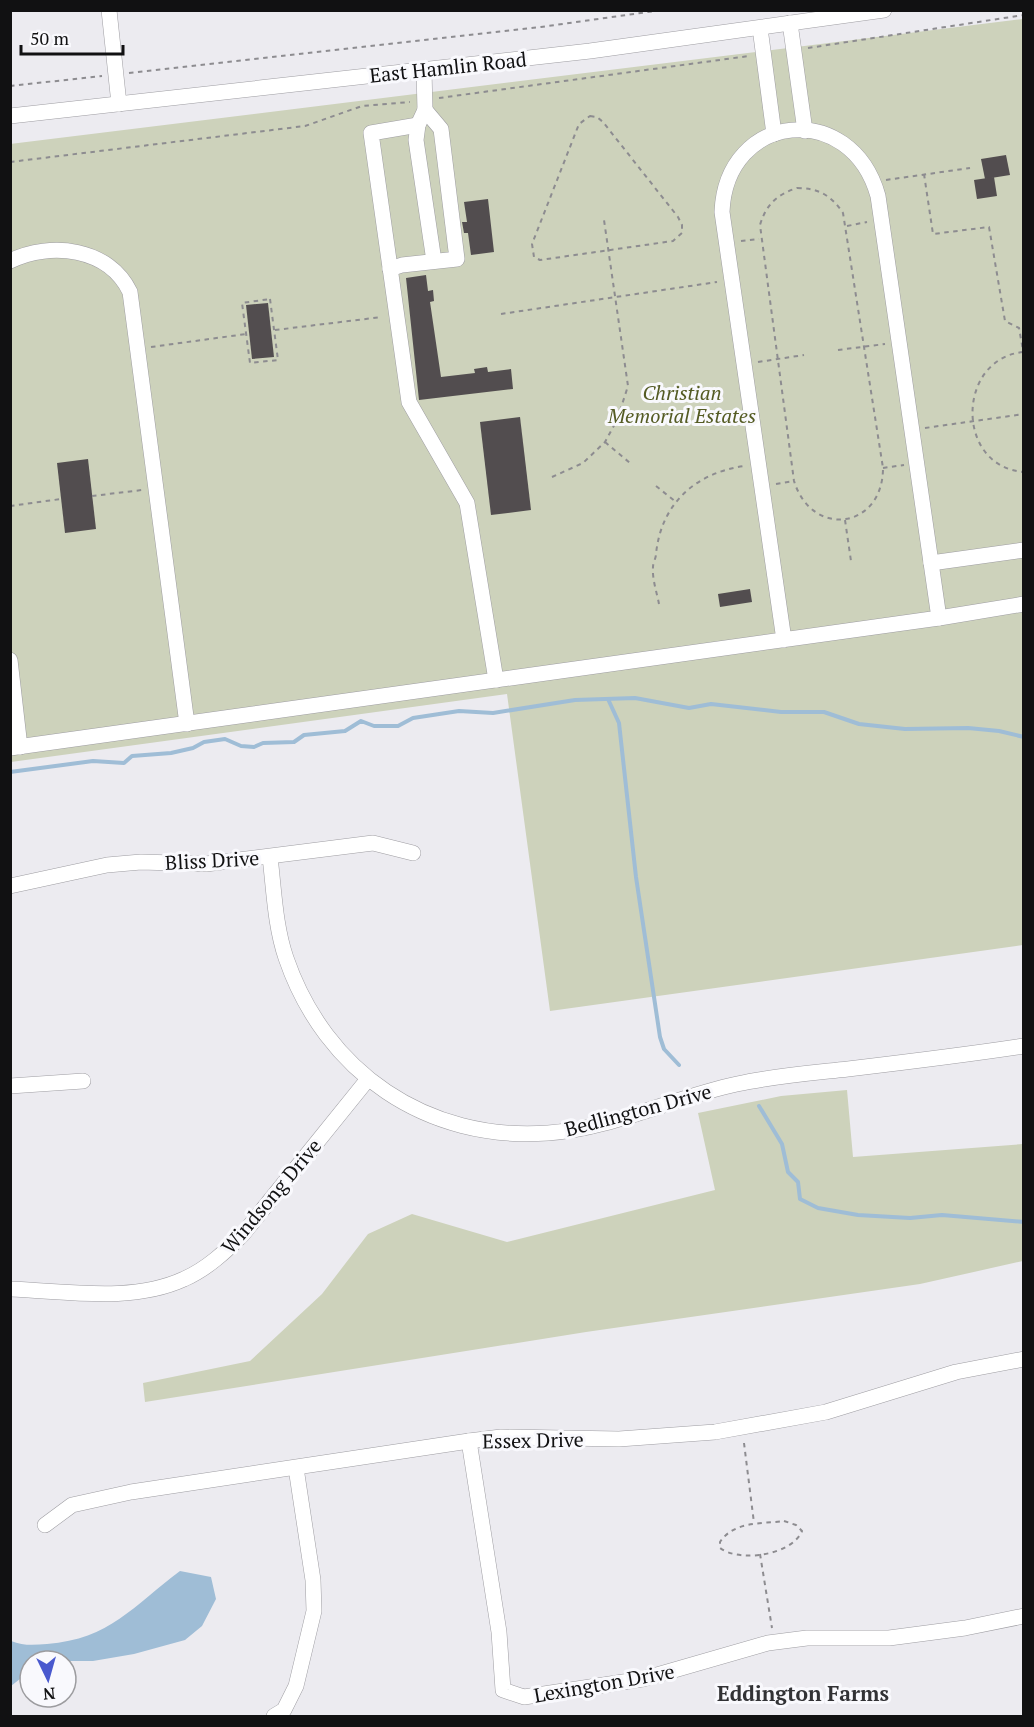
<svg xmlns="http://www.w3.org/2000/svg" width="1034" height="1727" viewBox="0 0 1034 1727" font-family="'PT Serif',serif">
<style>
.green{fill:#cdd2bb}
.water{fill:#9fbdd6}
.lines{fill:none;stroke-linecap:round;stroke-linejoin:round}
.stream{stroke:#9fbdd6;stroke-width:4}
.building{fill:#524d4f}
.minor-casing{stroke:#9e9da2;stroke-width:16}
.path{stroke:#8d8c90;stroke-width:2;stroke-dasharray:4.5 4.5;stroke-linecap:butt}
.minor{stroke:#fff;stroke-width:15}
.labels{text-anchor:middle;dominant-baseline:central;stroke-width:6;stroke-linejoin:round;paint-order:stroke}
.street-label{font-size:20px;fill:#111112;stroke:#f9f9fd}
.park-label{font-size:20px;font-style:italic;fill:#545b23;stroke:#f9f9fd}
.neighbourhood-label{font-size:21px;font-weight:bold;fill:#323235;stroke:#f9f9fd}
</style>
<rect width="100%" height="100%" fill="#ecebf0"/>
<g class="green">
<polygon points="1023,19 1023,945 550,1011 507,694 11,762 10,144"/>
<polygon points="847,1090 853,1157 1023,1144 1023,1261 920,1284 586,1332 145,1402 143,1383 250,1361 322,1294 368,1234 412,1214 507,1242 715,1190 698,1113 781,1096"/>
</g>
<path class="water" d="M 180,1571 L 211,1577 L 216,1599 L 202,1626 L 185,1640 L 134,1654 L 93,1661 L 30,1661 L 30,1671 L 11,1686 L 11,1641 C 23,1646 34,1645 47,1644 C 110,1639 133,1606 180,1571 Z"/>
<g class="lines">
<g class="stream">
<polyline points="608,699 619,723 636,877 660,1037 664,1049 679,1065"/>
<polyline points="10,772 93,761 124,763 132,756 171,753 193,748 204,742 225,739 241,746 254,747 263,743 294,742 304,735 345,731 361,721 374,726 398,726 413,718 459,711 493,713 575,700 635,698 689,708 711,704 781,712 824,712 859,724 905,729 968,728 999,731 1024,737"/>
<polyline points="759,1106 782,1144 788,1172 798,1182 800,1199 818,1208 858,1215 910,1218 942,1215 1024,1222"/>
</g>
</g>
<g class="building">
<polygon points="1006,155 1010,175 985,179 981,159"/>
<polygon points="994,177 997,196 977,199 974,180"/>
<polygon points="488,199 494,252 471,255 468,233 464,233 462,222 467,222 464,202"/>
<polygon points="426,275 428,291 433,290 434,301 430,302 441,377 475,373 474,369 487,367 488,372 511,369 513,389 419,400 406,278"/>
<polygon points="268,303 274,357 252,359 246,305"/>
<polygon points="520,417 531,510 491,515 480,422"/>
<polygon points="88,459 96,529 65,533 57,463"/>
<polygon points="750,589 752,602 720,607 718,594"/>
</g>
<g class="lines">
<g class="minor-casing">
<g id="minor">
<polyline points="109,10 119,104"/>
<polyline points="790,23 805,131"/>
<polyline points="760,28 774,134"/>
<polyline points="424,70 425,110 418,125 416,140 434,261"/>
<polyline points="10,116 590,51 884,10"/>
<polyline points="418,125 371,133 409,402 467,503 496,680"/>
<path d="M 10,261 C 51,241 109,248 130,292 L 187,724"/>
<polyline points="390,269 402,265 457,259 441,129 425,110"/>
<polyline points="931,563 1024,550"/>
<polyline points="939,618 1024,604"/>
<polyline points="10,660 20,747"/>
<path d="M 10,748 L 939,618 L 878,196 C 851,99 726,112 722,212 L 784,640"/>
<path d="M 270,857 C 274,890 275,926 286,958 C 325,1072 427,1142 548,1133 C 611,1129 675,1097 737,1084 C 773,1076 811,1073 848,1069 C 907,1062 965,1055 1024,1046"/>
<polyline points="10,886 107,865 141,862 206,864 373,843 413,853"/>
<polyline points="10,1086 83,1081"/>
<path d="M 10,1289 C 67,1291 132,1303 184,1279 C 207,1269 226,1251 243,1234 L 368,1079"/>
<polyline points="469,1441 499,1632 503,1690 524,1697 643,1679 768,1643 807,1638 889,1638 965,1628 1024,1616"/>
<polyline points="45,1525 72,1505 131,1492 469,1441 501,1437 619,1439 715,1432 826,1412 956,1372 1024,1359"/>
<polyline points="274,1716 284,1710 296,1686 314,1611 313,1580 296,1468"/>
</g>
</g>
<g class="path">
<polyline points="808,48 1024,15"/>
<polyline points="129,73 541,27 662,10"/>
<polyline points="10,86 102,76"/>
<polyline points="439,98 749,56"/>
<polygon points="590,116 597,117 603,122 678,217 682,225 682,233 673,241 540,260 534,257 532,244 579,124"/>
<polyline points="10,162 305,126 362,106 410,102"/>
<polyline points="924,174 933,234 989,227 1005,321 1019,328 1024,356"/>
<polyline points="886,180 970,168"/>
<path d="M 797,188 C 818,188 831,195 843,213 L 883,468 C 883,529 812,539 794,481 L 760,225 C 766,205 776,195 797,188 Z"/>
<polyline points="847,226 867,222"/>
<polyline points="741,241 759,239"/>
<polygon points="270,299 278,360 250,363 242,303"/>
<polyline points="501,314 717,282"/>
<polyline points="275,330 382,317"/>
<polyline points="151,347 246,334"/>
<polyline points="838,350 885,344"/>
<path d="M 1023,352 C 956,359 955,467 1024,472"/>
<polyline points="758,362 804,355"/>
<polyline points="925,428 1024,414"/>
<polyline points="605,442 630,463"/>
<polyline points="883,468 904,465"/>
<polyline points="552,477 583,463 605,442 617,420 628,386 604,220"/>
<polyline points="776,484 794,481"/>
<polyline points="656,486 676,502"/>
<polyline points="92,496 142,490"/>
<polyline points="10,506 61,499"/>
<polyline points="845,520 851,561"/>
<path d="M 659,604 C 657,593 652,579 653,567 C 653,563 656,558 656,554 C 661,504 695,473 744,466"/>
<polyline points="744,1443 754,1523"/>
<path d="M 784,1521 L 796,1525 L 802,1531 C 792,1555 740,1563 720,1548 L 720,1542 C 734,1521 761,1524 784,1521 Z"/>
<polyline points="760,1554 772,1628"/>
</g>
<use href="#minor" class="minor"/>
</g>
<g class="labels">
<g class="street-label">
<text transform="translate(448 67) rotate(-6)">East Hamlin Road</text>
<text transform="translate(212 860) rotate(-3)">Bliss Drive</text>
<text transform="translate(638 1110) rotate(-15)">Bedlington Drive</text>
<text transform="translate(271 1196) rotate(-50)">Windsong Drive</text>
<text transform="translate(533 1440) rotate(-1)">Essex Drive</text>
<text transform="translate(604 1683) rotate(-10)">Lexington Drive</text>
</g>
<g class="park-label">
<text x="682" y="392">Christian<tspan x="682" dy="23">Memorial Estates</tspan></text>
</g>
<g class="neighbourhood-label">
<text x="803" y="1693">Eddington Farms</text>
</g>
</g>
<rect width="1034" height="1727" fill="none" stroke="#111112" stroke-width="24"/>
<g transform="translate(48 1679) rotate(175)"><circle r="28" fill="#f9f9fd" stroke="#9c9c9f" stroke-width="1.5"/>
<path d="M0-4.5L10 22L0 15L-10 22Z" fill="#4959ce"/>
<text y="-9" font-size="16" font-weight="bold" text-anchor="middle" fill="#111112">N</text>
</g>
<path d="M21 45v9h102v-9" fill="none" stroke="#111112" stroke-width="3"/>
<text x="30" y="45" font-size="18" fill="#111112" stroke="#f9f9fd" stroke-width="4.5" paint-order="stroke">50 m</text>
</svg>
